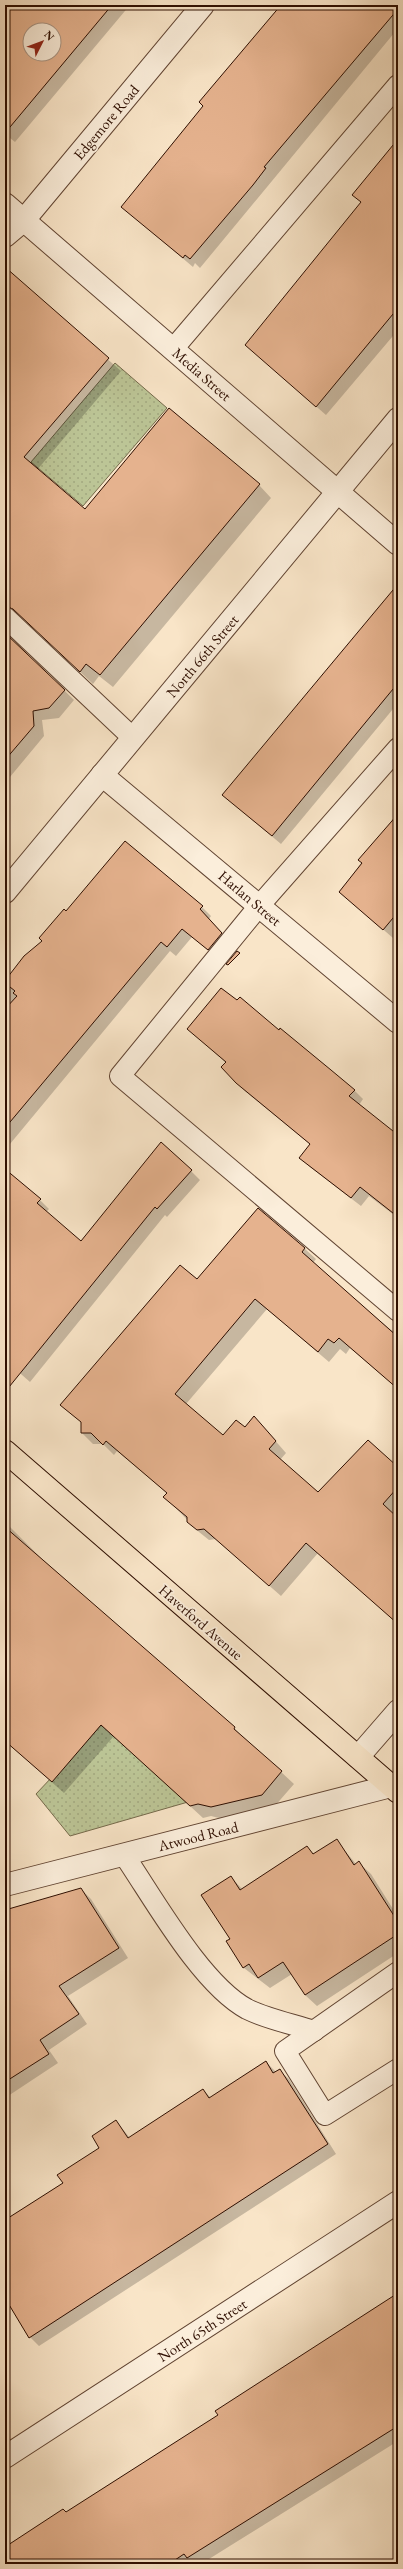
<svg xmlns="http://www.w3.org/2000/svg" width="403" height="2569" viewBox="0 0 403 2569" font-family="'EB Garamond',serif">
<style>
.park{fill:url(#park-dots);stroke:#756a4b}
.shadow{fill:#0003;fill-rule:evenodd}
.building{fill:#e5b28e;stroke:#2e0e00;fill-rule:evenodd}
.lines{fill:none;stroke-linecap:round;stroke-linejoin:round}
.service-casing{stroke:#614432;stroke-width:22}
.minor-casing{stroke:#614432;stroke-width:24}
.primary-casing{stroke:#2e0e00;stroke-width:24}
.service{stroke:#fbeedb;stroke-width:20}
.minor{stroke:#fbeedb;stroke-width:22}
.primary{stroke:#f9e5c8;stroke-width:22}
.labels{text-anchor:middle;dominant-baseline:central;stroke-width:3.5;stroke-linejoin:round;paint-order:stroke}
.street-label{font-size:15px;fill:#2e0e00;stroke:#fbeedb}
</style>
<defs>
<pattern id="park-dots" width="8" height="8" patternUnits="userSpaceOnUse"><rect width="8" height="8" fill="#bcc596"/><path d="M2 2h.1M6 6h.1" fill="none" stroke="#a2a880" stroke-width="1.8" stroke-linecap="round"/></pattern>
</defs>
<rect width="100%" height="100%" fill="#f9e5c8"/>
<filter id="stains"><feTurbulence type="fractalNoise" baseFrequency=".005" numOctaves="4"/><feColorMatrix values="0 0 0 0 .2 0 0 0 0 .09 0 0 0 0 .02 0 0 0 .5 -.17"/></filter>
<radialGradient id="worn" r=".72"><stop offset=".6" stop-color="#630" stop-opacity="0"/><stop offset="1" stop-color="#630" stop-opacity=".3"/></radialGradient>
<g class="park">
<polygon points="115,363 167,408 83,506 31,462"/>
<polygon points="102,1724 188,1802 70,1836 36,1794"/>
</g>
<g class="shadow">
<path d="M 5,5 L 130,5 L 15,142 L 5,134 ZM 30,30 L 54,30 L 54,54 L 30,54 Z"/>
<polygon points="281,5 398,5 398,34 395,32 200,268 195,263 193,267 122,207 204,106 200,102"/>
<polygon points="398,159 398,330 326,415 256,354 362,203 354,195"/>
<polygon points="13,276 121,371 37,470 85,511 259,485 271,498 113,687 99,676 93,684 27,621 17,618 5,606 5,283"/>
<polygon points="398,590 398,703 281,844 223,795"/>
<polygon points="5,632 74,700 59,718 42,720 44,736 5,783"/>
<polygon points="398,812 398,932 393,938 340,892"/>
<polygon points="125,842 202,907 211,916 209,919 230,943 218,958 192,937 176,956 170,951 5,1150 5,982 25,957 43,941"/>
<polygon points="188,1029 279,1031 354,1090 363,1099 359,1105 398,1137 398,1218 369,1196 361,1206 310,1167 301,1158 311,1145 246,1092 236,1083 226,1063"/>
<polygon points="5,1170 40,1200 49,1209 46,1212 81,1242 191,1171 200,1180 167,1217 165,1215 30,1382 5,1360"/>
<polygon points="258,1209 305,1249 316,1259 313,1263 398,1336 398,1389 350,1348 346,1354 340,1349 329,1362 267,1309 186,1404 223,1436 245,1428 265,1429 286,1453 280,1460 318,1493 398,1469 398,1624 318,1553 281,1596 216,1539 209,1540 199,1532 165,1497 168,1494 117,1451 114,1455 103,1444 93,1444 82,1433 82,1423 62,1405 197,1281"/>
<polygon points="5,1522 41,1558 234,1728 294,1784 274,1807 223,1819 211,1816 203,1818 114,1736 64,1793 5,1741"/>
<polygon points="336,1840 356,1864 359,1863 371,1874 398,1917 398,1953 317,2006 305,1995 292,1974 270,1988 244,1968 227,1942 231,1939 231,1877 243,1890 307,1847 314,1854"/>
<polygon points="81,1889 91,1899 128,1958 68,1996 87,2024 49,2050 58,2063 5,2098 5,1911"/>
<polygon points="266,2062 276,2072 279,2070 289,2079 336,2154 39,2346 30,2337 5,2298 5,2222 64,2184 100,2148 116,2121 130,2138 203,2090 211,2098"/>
<polygon points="398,2294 398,2441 201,2564 5,2564 5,2555 197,2430"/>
</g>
<g class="building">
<path d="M 5,5 L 112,5 L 5,133 ZM 30,30 L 54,30 L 54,54 L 30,54 Z"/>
<polygon points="281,5 398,5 398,9 264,167 266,168 253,185 190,259 185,255 183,258 121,207 203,106 199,102"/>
<polygon points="398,139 398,308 316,407 245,345 361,202 352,195"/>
<polygon points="5,267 109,358 24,457 85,509 169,408 260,484 100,675 86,664 80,672 13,609 5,606"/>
<polygon points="398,584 398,683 272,836 222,795"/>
<polygon points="5,633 65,690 49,708 33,711 34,726 5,760"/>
<polygon points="398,814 398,912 383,930 339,892 362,863 358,860"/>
<polygon points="125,841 203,906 200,909 222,933 208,950 182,929 167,947 161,942 5,1128 5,1009 17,996 13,993 15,991 5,983 9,980 7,978 24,956 42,941 39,938 64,909 66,911"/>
<polygon points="237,951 240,953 228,965 226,964"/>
<polygon points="221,988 237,1000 240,997 279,1030 280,1028 331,1070 355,1090 349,1096 398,1135 398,1217 360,1187 351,1198 299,1158 310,1144 236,1083 221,1067 226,1062 187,1029"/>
<polygon points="161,1142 192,1170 157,1209 155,1207 5,1392 5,1169 41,1199 37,1203 81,1241"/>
<polygon points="258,1208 305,1248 302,1252 398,1337 398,1389 339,1338 334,1343 328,1339 318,1352 255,1299 175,1394 223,1435 236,1420 245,1427 254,1416 276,1441 269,1449 318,1492 368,1440 398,1467 398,1487 383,1504 398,1518 398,1624 306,1543 269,1586 204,1529 197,1530 187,1522 187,1517 163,1497 167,1493 106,1441 103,1445 91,1433 81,1433 81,1422 60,1405 180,1265 197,1279"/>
<polygon points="5,1527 235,1727 234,1729 282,1771 262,1795 211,1807 198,1804 190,1806 101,1725 52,1782 5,1741"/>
<polygon points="337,1839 354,1865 359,1861 398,1922 398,1934 305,1995 283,1962 258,1978 249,1964 243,1968 226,1941 230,1939 201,1895 231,1876 240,1890 307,1846 313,1854"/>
<polygon points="81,1888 119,1948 59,1986 79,2014 40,2040 49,2054 5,2082 5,1910"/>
<polygon points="266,2061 273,2073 280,2069 328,2144 29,2338 5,2298 5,2220 63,2183 57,2175 99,2148 92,2136 116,2120 128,2138 203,2089 209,2098"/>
<polygon points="398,2293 398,2426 187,2558 184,2554 169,2564 5,2564 5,2547 63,2509 66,2512 196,2429 218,2415 215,2411"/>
</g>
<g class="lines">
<g class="service-casing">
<g id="service">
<polyline points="173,349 398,85"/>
<polyline points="5,617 133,738"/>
<polyline points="398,748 259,906 120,1076 398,1311"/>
<path d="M 124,1855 C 154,1899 201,1984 247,2009 C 267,2019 293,2024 314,2031"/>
<polyline points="398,1972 285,2051 325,2115 398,2069"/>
</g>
</g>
<g class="minor-casing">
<g id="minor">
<polyline points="5,204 398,544"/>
<polyline points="5,236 24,220 203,5"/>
<polyline points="102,775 398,1022"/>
<polyline points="5,892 398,419"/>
<polyline points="358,1757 398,1711"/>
<polyline points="5,1885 391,1786"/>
<polyline points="5,2457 398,2202"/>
</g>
</g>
<g class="primary-casing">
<polyline id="primary" points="5,1451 398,1792"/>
</g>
<use href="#service" class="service"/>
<use href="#minor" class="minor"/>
<use href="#primary" class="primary"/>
</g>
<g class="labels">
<g class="street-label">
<text transform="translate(106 122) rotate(-50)">Edgemore Road</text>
<text transform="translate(202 374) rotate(41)">Media Street</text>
<text transform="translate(202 656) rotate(-50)">North 66th Street</text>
<text transform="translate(250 898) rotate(40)">Harlan Street</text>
<text transform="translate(201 1622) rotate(41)">Haverford Avenue</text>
<text transform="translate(198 1836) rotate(-14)">Atwood Road</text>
<text transform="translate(202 2330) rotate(-33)">North 65th Street</text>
</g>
</g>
<rect width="403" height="2569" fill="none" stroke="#f9e5c8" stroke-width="20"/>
<rect x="6" y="6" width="391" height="2557" fill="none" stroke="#2e0e00" stroke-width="2"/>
<rect x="10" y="10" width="383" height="2549" fill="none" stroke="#2e0e00"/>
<g transform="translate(42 42) rotate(48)"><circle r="19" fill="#fbeedb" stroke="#a99483"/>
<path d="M0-3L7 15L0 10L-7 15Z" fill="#8f2418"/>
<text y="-6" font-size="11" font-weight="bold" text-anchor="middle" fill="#2e0e00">N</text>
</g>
<rect width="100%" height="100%" filter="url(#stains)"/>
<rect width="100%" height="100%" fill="url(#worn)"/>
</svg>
